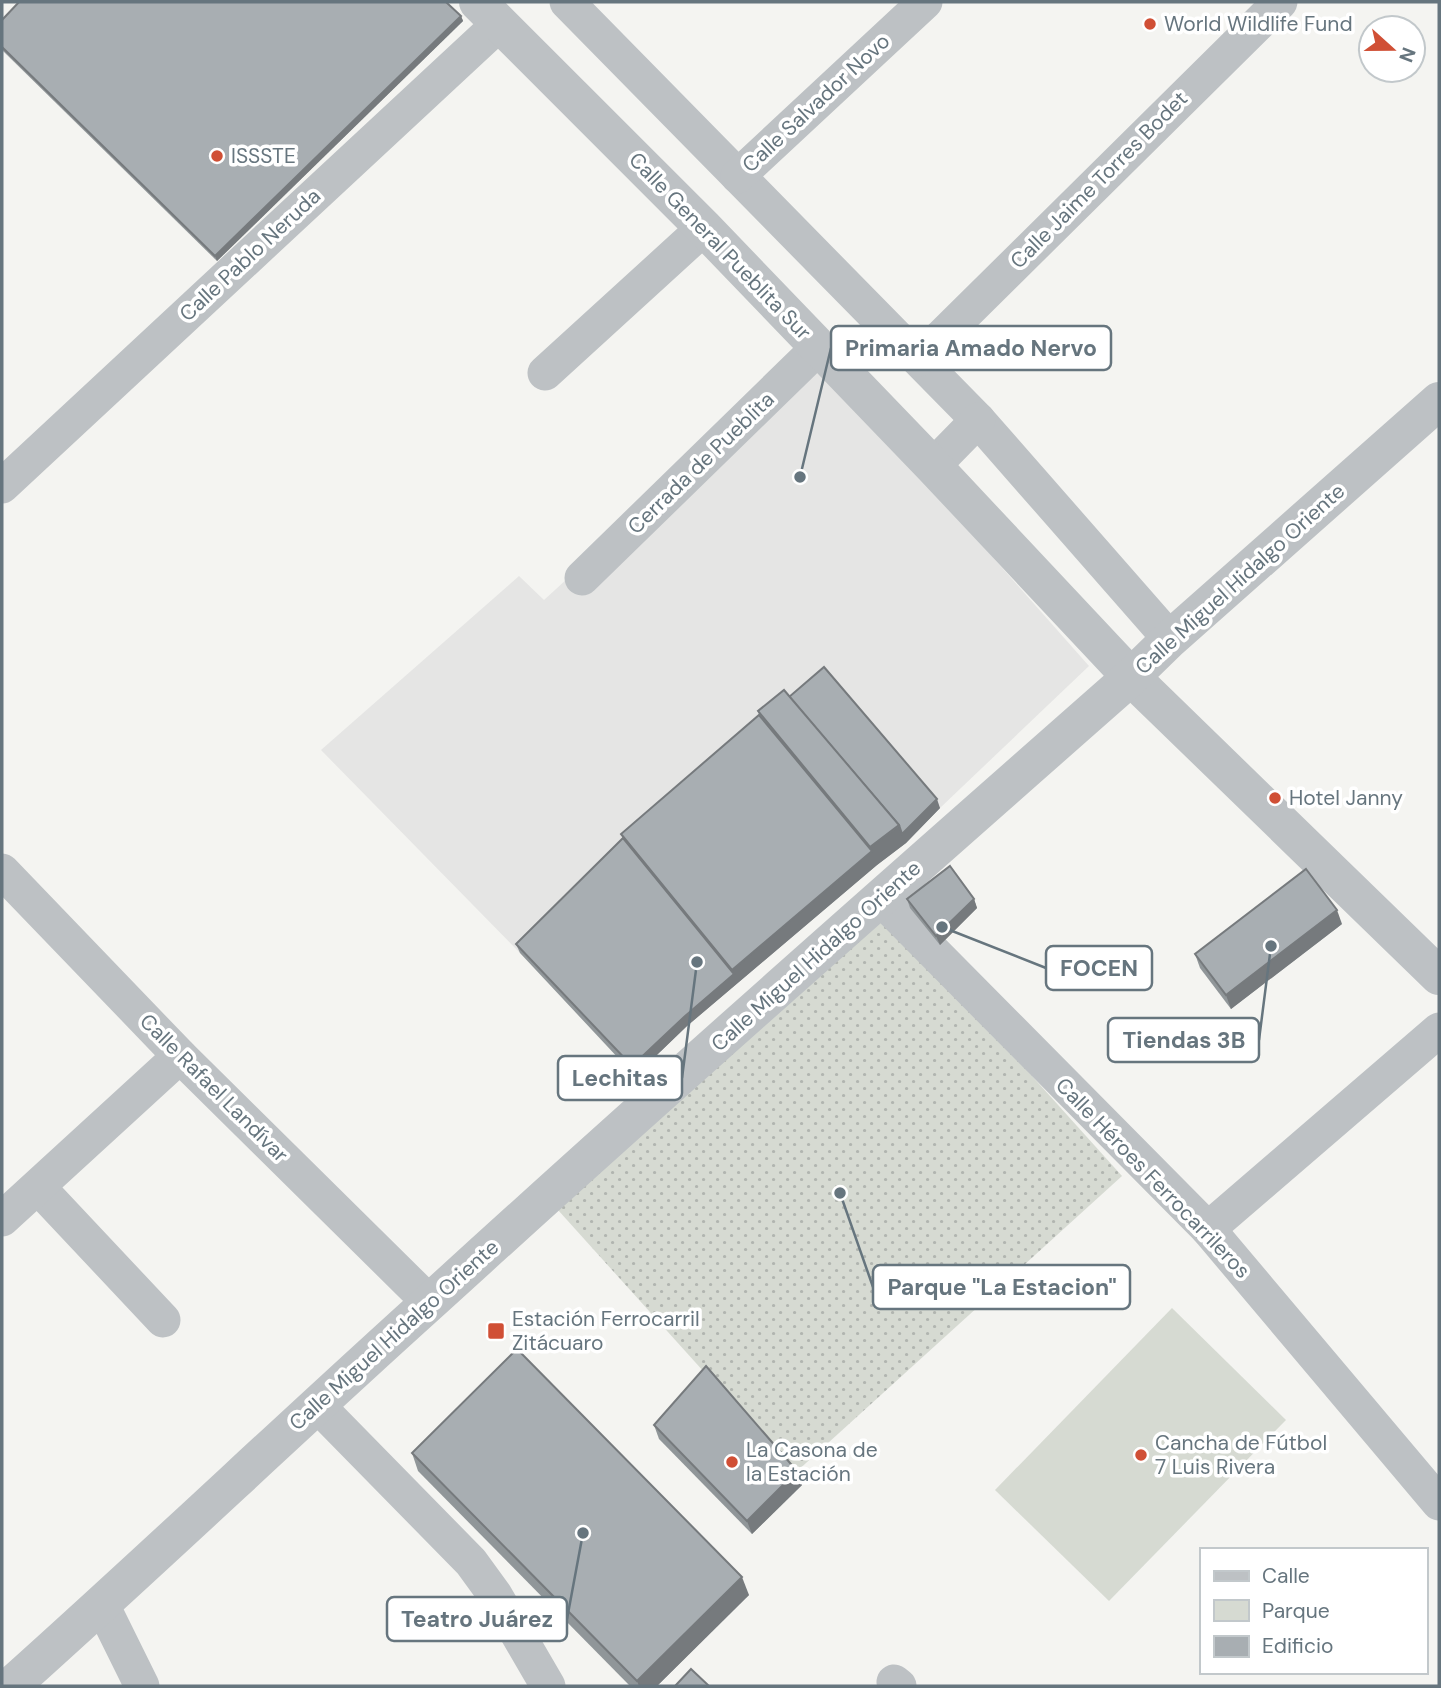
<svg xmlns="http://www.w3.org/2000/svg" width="1441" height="1688" viewBox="0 0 1441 1688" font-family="'DM Sans',sans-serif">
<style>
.built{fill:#e5e5e4}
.green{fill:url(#green-dots)}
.pitch{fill:#d6dad2}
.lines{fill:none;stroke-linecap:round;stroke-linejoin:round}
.minor{stroke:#bdc1c4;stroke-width:35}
.tertiary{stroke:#bdc1c4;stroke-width:38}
.wall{fill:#909699}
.shaded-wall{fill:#767a7d}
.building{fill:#a8aeb2;stroke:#767a7d;stroke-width:2}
.poi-dot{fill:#d04f35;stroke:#fff;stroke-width:2.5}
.labels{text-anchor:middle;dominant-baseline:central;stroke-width:7;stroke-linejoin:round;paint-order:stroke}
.poi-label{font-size:21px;fill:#66757e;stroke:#fff;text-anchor:start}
.street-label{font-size:21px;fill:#66757e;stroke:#fff}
.leader{fill:none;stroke:#66757e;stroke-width:2.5}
.callout-dot{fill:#66757e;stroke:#fff;stroke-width:2.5}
.callout{fill:#fff;stroke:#66757e;stroke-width:2.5}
.callout-label{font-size:23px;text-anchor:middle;font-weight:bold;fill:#66757e}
</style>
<defs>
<pattern id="green-dots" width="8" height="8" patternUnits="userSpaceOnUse" patternTransform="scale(1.75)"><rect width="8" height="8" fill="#d6dad2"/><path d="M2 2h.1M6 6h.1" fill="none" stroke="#b1b5b0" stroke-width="1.8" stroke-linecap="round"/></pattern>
</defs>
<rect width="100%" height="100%" fill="#f4f4f1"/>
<polygon class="built" points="813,354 1089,666 940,808 828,677 701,783 520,953 321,750 519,576 544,600"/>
<polygon class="green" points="885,913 1122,1176 795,1473 558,1210"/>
<polygon class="pitch" points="1172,1308 1286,1420 1109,1601 995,1490"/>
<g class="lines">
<g class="minor">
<polyline points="567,2 978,420 1170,639"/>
<polyline points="738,176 925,2"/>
<polyline points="919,359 1280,2"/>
<polyline points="545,373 704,228"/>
<polyline points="933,466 978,420"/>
<polyline points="2,486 499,24"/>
<polyline points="582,578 819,347"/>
<polyline points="2,871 180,1056 429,1302"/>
<polyline points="880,898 1208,1229 1439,1503"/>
<polyline points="38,1187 163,1320"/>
<polyline points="2,1219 180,1056"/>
<polyline points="1208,1229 1439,1030"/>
<polyline points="317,1405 471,1562 495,1595 548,1686"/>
<polyline points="102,1605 142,1686"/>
<polyline points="894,1682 899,1686"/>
</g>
<g class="tertiary">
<polyline points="478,2 704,228 933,466 1131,677 1439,976"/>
<path d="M 11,1686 C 152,1560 289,1429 430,1302 C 661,1091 896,884 1131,677 L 1170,639 L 1439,401"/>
</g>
</g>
<g class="wall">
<polygon points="461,16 463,21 217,261 2,50 2,20"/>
<polygon points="789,697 940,808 906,843 877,865 687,1026 635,1076 520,953 516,944 623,838 621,834 759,715 758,711"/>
<polygon points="907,899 974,899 977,908 940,945 910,908"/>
<polygon points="1342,924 1231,1009 1200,968 1195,954"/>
<polygon points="654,1425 797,1471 802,1485 752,1534 659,1439"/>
<polygon points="412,1453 749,1595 657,1686 630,1686 418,1471"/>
</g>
<g class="shaded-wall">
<polygon points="461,16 463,21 217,261 215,256"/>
<polygon points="937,799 940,808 906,843 877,865 687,1026 635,1076 632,1066 684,1017 734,974 732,970 872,851 870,847"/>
<polygon points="974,899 977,908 940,945 936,936"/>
<polygon points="1337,910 1342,924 1231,1009 1226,995"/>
<polygon points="797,1471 802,1485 752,1534 747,1521"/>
<polygon points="742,1577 749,1595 657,1686 639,1686 637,1681"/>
</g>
<g class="building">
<polygon points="19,2 446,2 461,16 215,256 2,47 2,20"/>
<polygon points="824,667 937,799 902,834 899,825 789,697"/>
<polygon points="784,690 899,825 870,847 758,711"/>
<polygon points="759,715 872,851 732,970 621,834"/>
<polygon points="623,838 734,974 684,1017 632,1066 516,944"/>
<polygon points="950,866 974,899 936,936 907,899"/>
<polygon points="1306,869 1337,910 1226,995 1195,954"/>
<polygon points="517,1349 742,1577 637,1681 412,1453"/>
<polygon points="706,1366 797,1471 747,1521 654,1425"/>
<polygon points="691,1669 709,1686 675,1686"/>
</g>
<g class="poi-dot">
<circle cx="1150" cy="24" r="7"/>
<circle cx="217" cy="156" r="7"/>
<circle cx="1275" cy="798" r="7"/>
<rect x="487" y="1322" width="18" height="18" rx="3.5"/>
<circle cx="1141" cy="1455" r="7"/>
<circle cx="732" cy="1462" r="7"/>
</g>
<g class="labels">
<g class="poi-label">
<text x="1164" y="24">World Wildlife Fund</text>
<text x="231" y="156">ISSSTE</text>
<text x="1289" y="798">Hotel Janny</text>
<text x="512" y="1319">Estación Ferrocarril<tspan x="512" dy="24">Zitácuaro</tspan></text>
<text x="1155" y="1443">Cancha de Fútbol<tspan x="1155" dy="24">7 Luis Rivera</tspan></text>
<text x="746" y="1450">La Casona de<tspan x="746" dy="24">la Estación</tspan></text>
</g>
<g class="street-label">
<text transform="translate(816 103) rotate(-43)">Calle Salvador Novo</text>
<text transform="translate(1099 180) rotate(-45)">Calle Jaime Torres Bodet</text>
<text transform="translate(720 246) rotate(46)">Calle General Pueblita Sur</text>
<text transform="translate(250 255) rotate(-43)">Calle Pablo Neruda</text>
<text transform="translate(701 463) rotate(-44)">Cerrada de Pueblita</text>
<text transform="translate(1240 579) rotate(-42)">Calle Miguel Hidalgo Oriente</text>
<text transform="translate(816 956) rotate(-42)">Calle Miguel Hidalgo Oriente</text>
<text transform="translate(214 1088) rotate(45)">Calle Rafael Landívar</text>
<text transform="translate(1153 1178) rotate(46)">Calle Héroes Ferrocarrileros</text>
<text transform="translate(394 1335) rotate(-42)">Calle Miguel Hidalgo Oriente</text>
</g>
</g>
<path class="leader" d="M800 477L831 348M942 927L1046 968M1271 946L1259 1040M697 962L682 1078M840 1193L873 1287M583 1533L567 1619"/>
<g class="callout-dot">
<circle cx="800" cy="477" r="7"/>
<circle cx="942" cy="927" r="7"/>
<circle cx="1271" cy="946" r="7"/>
<circle cx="697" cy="962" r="7"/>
<circle cx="840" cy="1193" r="7"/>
<circle cx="583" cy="1533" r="7"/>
</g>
<g class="callout">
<rect x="831" y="326" width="280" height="44" rx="7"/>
<rect x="1046" y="946" width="106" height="44" rx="7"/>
<rect x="1108" y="1018" width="151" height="44" rx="7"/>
<rect x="558" y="1056" width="124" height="44" rx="7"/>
<rect x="873" y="1265" width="257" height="44" rx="7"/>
<rect x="387" y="1597" width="180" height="44" rx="7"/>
</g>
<g class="callout-label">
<text x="971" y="356">Primaria Amado Nervo</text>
<text x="1099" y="976">FOCEN</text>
<text x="1184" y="1048">Tiendas 3B</text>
<text x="620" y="1086">Lechitas</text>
<text x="1002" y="1295">Parque "La Estacion"</text>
<text x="477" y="1627">Teatro Juárez</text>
</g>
<rect width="1441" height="1688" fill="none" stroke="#66757e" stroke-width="7"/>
<rect x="1200" y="1548" width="228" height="126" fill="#ffffff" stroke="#c2c8cb" stroke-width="2"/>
<rect x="1214" y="1571" width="35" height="10" fill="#bdc1c4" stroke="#c2c8cb" stroke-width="2"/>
<text x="1262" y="1583" font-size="21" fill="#66757e">Calle</text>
<rect x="1214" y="1600" width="35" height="21" fill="#d6dad2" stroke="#c2c8cb" stroke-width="2"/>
<text x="1262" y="1618" font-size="21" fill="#66757e">Parque</text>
<rect x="1214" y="1636" width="35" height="21" fill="#a8aeb2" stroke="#c2c8cb" stroke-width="2"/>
<text x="1262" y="1653" font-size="21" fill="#66757e">Edificio</text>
<g transform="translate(1392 49) rotate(111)"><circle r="33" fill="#ffffff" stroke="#c2c8cb" stroke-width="2"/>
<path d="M0-5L12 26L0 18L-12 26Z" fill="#d04f35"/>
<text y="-10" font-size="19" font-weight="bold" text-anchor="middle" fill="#66757e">N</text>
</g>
</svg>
